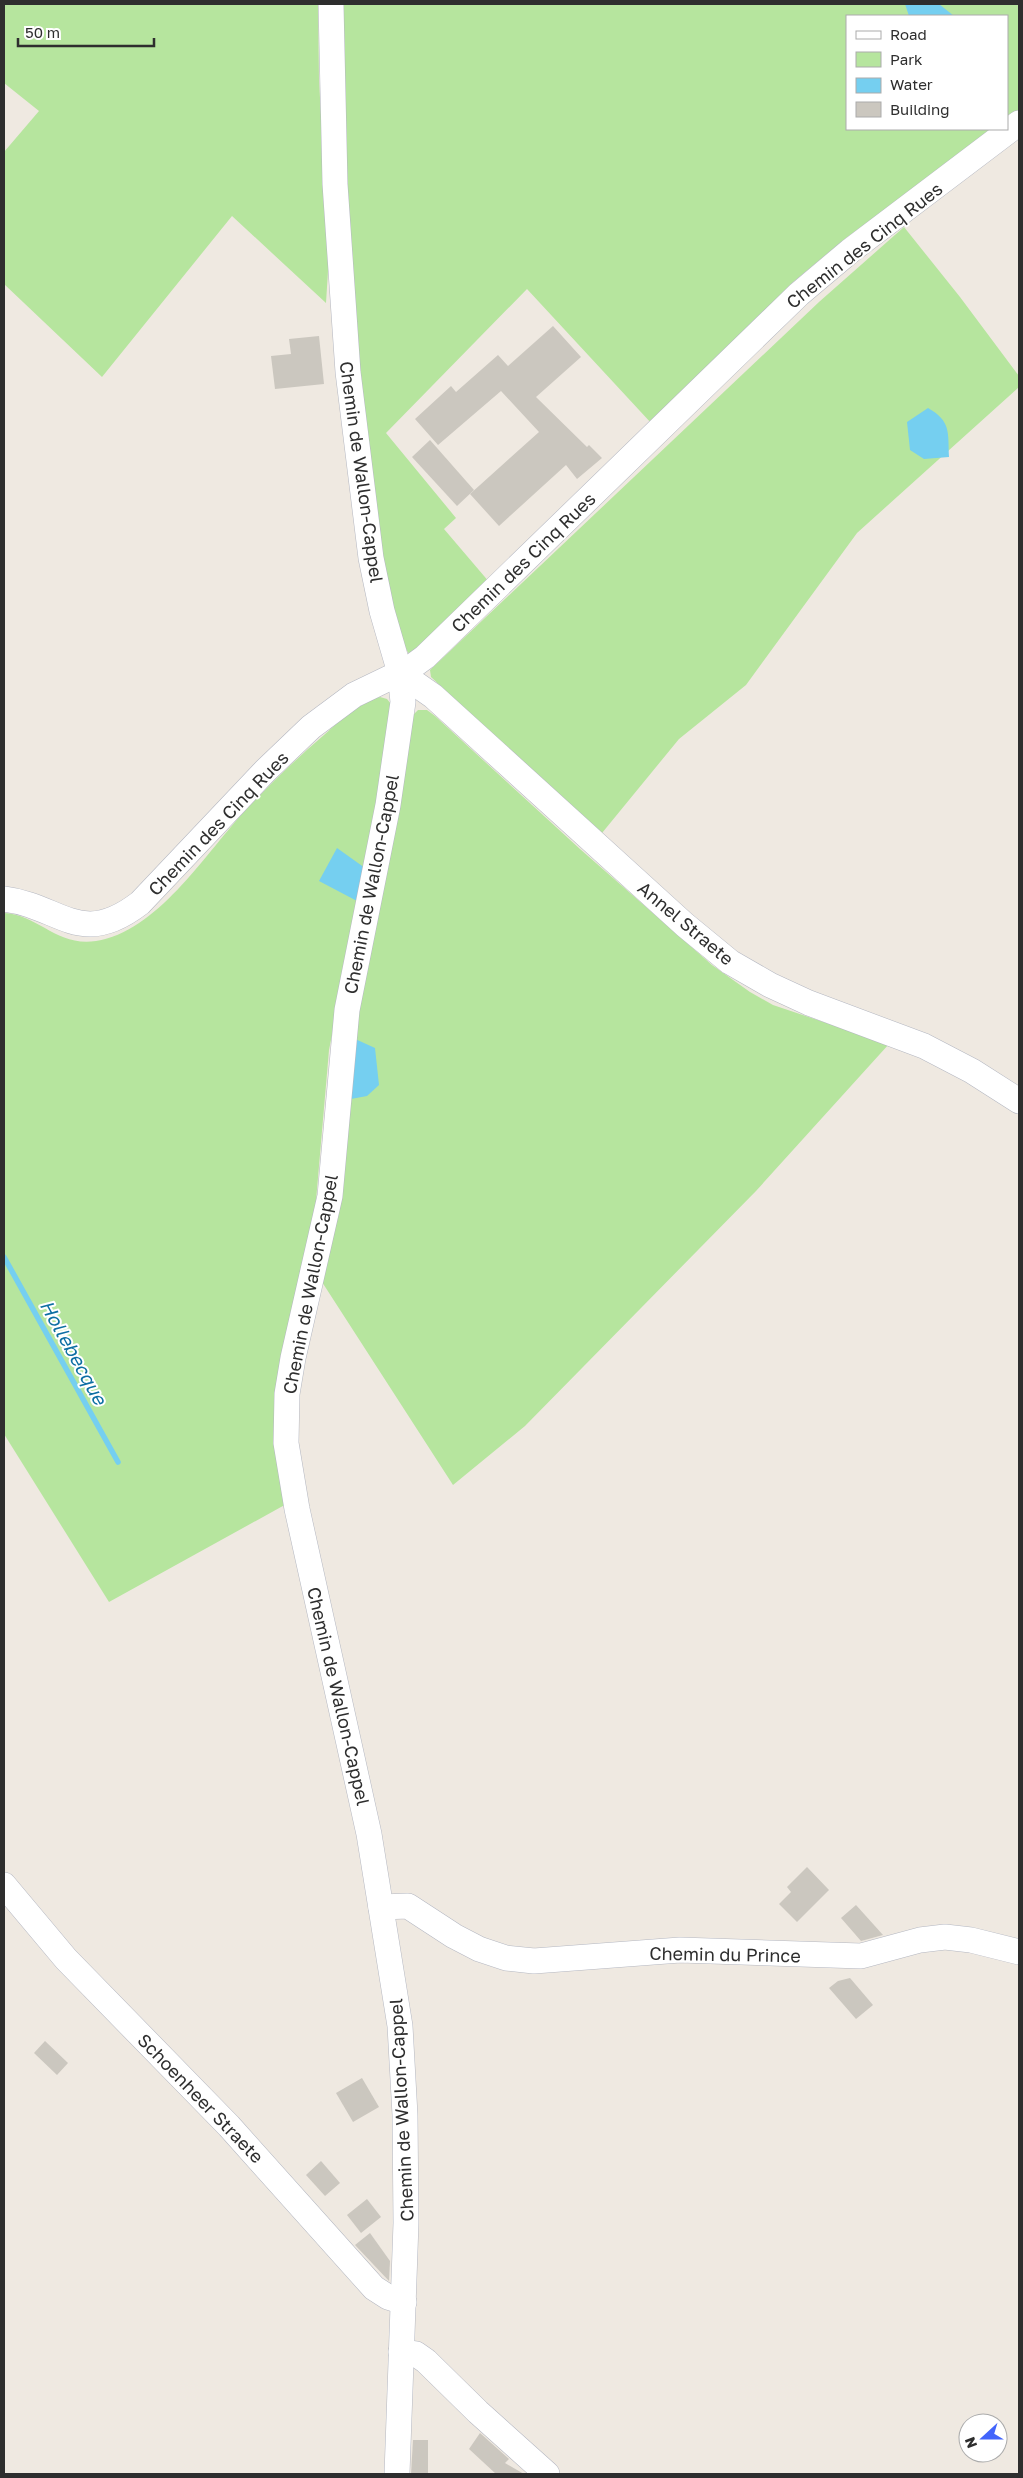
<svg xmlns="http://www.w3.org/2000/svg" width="1023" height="2478" viewBox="0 0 1023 2478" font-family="'Golos Text',sans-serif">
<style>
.green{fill:#b6e59e}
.water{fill:#75cff0}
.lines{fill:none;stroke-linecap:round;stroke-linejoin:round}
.stream{stroke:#75cff0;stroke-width:5.5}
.building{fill:#cbc7bf}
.minor-casing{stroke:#b4b7c1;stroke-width:26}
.minor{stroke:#fff;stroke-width:25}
.labels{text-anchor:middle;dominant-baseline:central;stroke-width:4;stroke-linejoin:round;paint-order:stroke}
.street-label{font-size:18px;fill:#2e2e2e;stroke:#fff}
.water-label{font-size:19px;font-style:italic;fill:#0d6fa3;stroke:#fff}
</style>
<rect width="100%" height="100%" fill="#efe9e1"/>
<g class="green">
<polygon points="4,4 318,4 319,80 329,255 326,303 232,216 102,377 4,284 4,152 39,111 4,83"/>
<polygon points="340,4 1019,4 1019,110 1007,120 1007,16 847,16 847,129 995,129 846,238 792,283 652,424 527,289 386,433 456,518 444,529 490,583 426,645 409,654 398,636 379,534 361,375 351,302"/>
<polygon points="904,227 960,297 1019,376 1019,387 857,533 746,685 679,739 602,833 540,779 431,677 430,670 819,302"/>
<path d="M 380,697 L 387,699 L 391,704 L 380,797 L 329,1050 L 290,1502 L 109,1602 L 4,1434 L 4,913 C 39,915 57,947 96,941 C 156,932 204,856 242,814 C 268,786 295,760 324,735 C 341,720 358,702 380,697 Z"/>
<polygon points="418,710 427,710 435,716 580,849 712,965 750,992 773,1005 889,1044 756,1191 525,1426 453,1485 322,1282 351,1028 413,715"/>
</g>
<g class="water">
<polygon points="905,4 939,4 954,16 909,16"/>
<path d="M 928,408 C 951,421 948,432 949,457 L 924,459 L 910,450 L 907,422 Z"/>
<polygon points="337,848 365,868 357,901 319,881"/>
<polygon points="353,1038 375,1048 379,1085 367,1096 351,1099"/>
</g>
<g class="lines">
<polyline class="stream" points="4,1257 118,1462"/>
</g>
<g class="building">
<polygon points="553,326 581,357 536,397 587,447 589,445 602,458 577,479 566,465 499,526 470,494 539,432 501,391 438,445 415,419 451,386 456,392 498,355 508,366"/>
<polygon points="319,336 324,384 275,389 271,356 291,354 289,339"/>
<polygon points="430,440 474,490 457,506 412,457"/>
<polygon points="807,1867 829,1890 797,1922 779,1904 791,1892 787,1887"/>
<polygon points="856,1905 883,1935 861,1941 841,1918"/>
<polygon points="850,1978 873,2005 856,2019 829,1988 838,1981"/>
<polygon points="45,2041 68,2063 57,2075 34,2053"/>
<polygon points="362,2078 379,2107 353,2122 336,2093"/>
<polygon points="321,2161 340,2183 325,2196 306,2175"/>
<polygon points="367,2199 381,2217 361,2233 347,2215"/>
<polygon points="370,2233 390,2261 389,2281 355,2245"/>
<polygon points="480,2433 509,2459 505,2463 524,2474 496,2474 469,2449"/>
<polygon points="413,2440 428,2440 428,2474 411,2474"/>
</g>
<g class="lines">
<g class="minor-casing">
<g id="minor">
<polyline points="331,4 335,184 348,372 371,558 382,611 400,673 403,702 388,805 347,1010 330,1196 293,1358 287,1394 286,1443 297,1509 369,1834 400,2026 405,2115 406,2223 397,2474"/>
<polyline points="400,673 433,696 685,925 730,962 770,985 809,1003 924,1046 972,1071 1019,1101"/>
<path d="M 4,899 C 61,906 80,949 140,903 L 265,771 L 311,727 L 354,695 L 410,668 L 425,657 L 799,294 L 850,251 L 1019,123"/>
<polyline points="4,1885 66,1959 229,2126 374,2288 388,2297 404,2302"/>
<polyline points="381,1907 408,1906 454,1936 479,1949 506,1958 534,1961 680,1950 861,1956 920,1940 945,1937 971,1940 1019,1952"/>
<polyline points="401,2352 416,2354 426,2361 478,2412 547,2474"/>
</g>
</g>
<use href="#minor" class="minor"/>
</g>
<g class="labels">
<g class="street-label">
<text transform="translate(864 245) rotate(-38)">Chemin des Cinq Rues</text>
<text transform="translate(362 472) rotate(82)">Chemin de Wallon-Cappel</text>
<text transform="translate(523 562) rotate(-44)">Chemin des Cinq Rues</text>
<text transform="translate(218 823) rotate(-46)">Chemin des Cinq Rues</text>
<text transform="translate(371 884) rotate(-79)">Chemin de Wallon-Cappel</text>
<text transform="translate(686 923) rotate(40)">Annel Straete</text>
<text transform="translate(310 1284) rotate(-79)">Chemin de Wallon-Cappel</text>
<text transform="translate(339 1696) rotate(77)">Chemin de Wallon-Cappel</text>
<text transform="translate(725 1954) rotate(1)">Chemin du Prince</text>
<text transform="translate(201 2098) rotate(46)">Schoenheer Straete</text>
<text transform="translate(401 2110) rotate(-93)">Chemin de Wallon-Cappel</text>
</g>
<g class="water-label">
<text transform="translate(74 1352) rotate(61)">Hollebecque</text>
</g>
</g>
<rect width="1023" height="2478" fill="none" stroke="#2e2e2e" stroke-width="10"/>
<rect x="846" y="15" width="162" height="115" fill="#ffffff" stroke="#ababab"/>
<rect x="856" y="31" width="25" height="8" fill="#ffffff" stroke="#ababab"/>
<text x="890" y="40" font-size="15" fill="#2e2e2e">Road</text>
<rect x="856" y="52" width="25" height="15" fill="#b6e59e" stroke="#ababab"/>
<text x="890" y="65" font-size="15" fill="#2e2e2e">Park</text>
<rect x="856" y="78" width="25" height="15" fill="#75cff0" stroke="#ababab"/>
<text x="890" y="90" font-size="15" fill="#2e2e2e">Water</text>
<rect x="856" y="102" width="25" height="15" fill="#cbc7bf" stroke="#ababab"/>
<text x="890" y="115" font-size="15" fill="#2e2e2e">Building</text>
<g transform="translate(983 2438) rotate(249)"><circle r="24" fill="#ffffff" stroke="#ababab"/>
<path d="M0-4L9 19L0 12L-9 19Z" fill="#4264fb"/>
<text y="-8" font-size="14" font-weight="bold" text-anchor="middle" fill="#2e2e2e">N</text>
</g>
<path d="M18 38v8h136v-8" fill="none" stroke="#2e2e2e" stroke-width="2.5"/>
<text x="25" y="38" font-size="15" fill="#2e2e2e" stroke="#ffffff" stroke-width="4" paint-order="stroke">50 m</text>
</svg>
